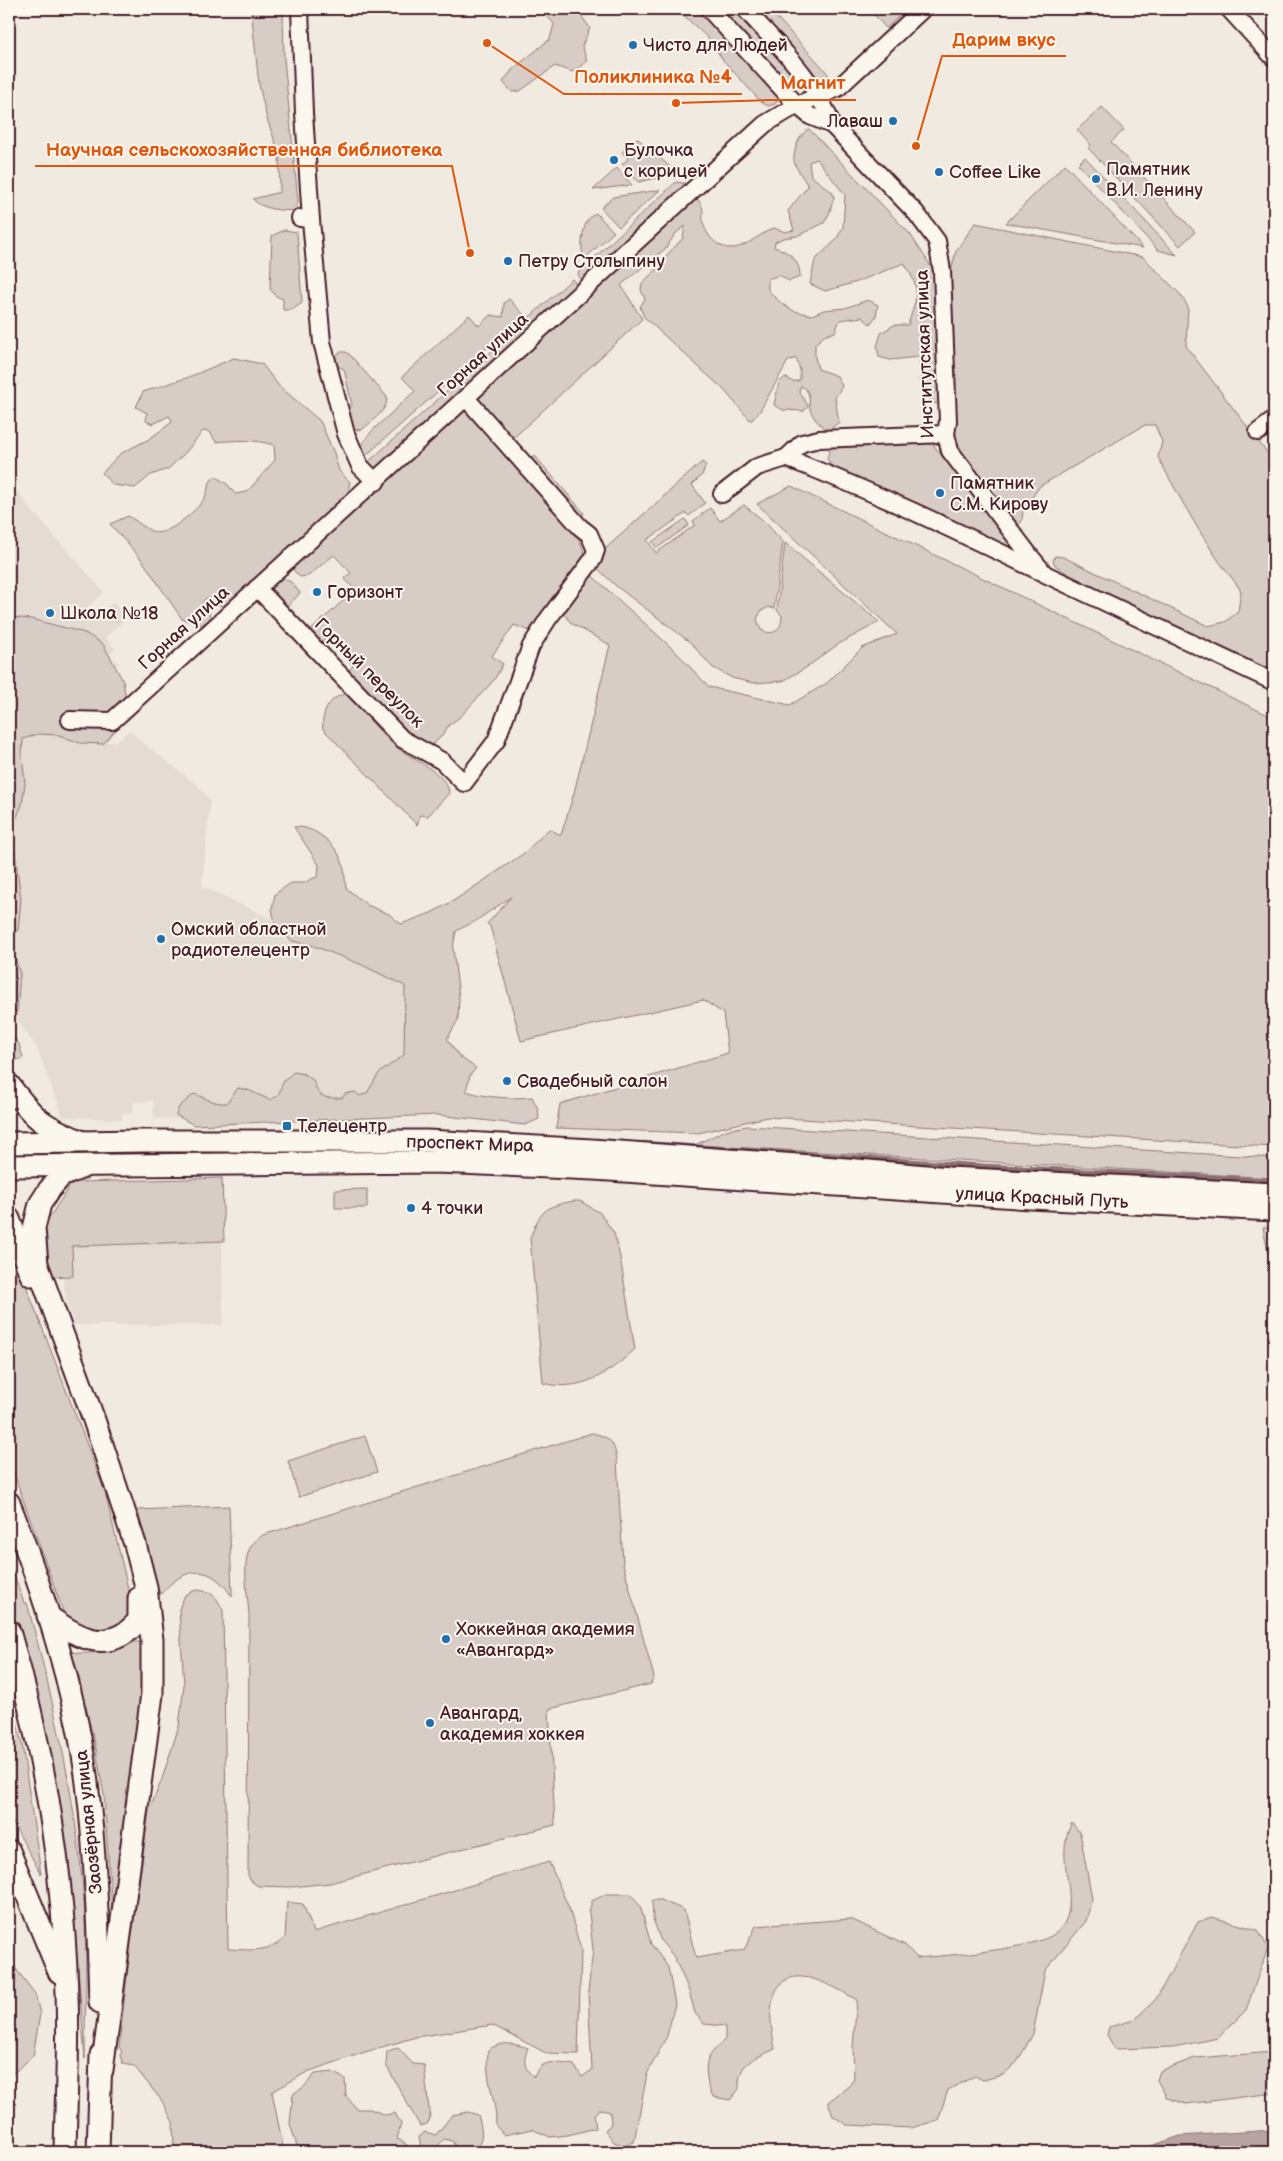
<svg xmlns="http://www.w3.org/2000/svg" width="1283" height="2161" viewBox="0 0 1283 2161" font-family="'Balsamiq Sans',sans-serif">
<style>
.built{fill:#e4dbd2}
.green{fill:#d8ccc6;stroke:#917678}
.water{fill:#b8a4a2;stroke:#8c6f72}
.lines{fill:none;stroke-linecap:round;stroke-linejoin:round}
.stream{stroke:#8c6f72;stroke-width:4.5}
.minor-casing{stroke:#4a1f2b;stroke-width:20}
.major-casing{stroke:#4a1f2b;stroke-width:25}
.minor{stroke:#fbf7ec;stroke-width:16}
.major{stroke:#fbf7ec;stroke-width:21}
.poi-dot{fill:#1f6fb2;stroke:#fbf7ec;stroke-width:2}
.labels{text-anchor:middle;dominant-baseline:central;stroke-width:4;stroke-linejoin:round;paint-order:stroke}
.poi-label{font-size:18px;fill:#4a1f2b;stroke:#fbf7ec;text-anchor:start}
.street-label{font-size:18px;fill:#4a1f2b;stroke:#fbf7ec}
.leader{fill:none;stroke:#e0560e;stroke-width:2}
.callout-dot{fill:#e0560e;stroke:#fbf7ec;stroke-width:2}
.callout-label{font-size:19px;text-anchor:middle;font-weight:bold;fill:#e0560e;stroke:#fbf7ec;stroke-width:4;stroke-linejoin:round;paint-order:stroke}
</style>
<rect width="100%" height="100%" fill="#f0eae0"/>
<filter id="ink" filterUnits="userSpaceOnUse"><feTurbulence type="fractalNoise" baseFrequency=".02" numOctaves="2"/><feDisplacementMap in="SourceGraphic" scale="10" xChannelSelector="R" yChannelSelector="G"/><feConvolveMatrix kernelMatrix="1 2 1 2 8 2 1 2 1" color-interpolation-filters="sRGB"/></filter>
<g filter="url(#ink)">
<g class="built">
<polygon points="9,492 20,493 26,504 104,592 87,608 95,617 113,602 126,618 105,637 115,649 110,654 118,663 75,711 91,742 115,742 130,730 139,740 197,785 210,801 202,886 425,992 424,1116 154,1119 153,1101 133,1102 133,1113 122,1113 122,1119 63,1117 37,1048 9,1007"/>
<polygon points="221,1194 223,1325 74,1325 66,1300 57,1220"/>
</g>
<g class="green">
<path d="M 251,9 L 283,9 L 284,59 L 298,201 L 296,210 C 285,212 260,209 253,199 L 280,192 L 279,153 L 267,119 L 259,85 Z"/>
<polygon points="541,9 580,9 580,14 590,28 582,46 587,61 573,72 555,66 520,91 512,92 503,82 512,70 550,39 554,24"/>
<polygon points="677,9 698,9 776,91 778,99 775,104 768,106 761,102 723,60 710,40"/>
<polygon points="717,9 740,9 795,74 791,79 785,80 779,77"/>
<polygon points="752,9 769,9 824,69 830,77 830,81 825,84 816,79"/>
<polygon points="869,9 907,9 886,28"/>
<polygon points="1102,107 1124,130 1111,142 1195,232 1180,246 1088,148 1091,145 1077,130"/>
<path d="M 809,129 L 910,234 C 919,248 931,265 938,280 L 942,398 L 936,404 L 926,398 L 921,382 L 919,357 L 890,360 L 879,357 L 877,347 L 881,333 L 894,325 L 908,325 C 917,295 922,291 904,263 L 857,282 L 825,291 L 810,284 L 815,260 L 836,240 L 843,227 L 845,195 L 817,159 L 809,162 L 811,176 L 832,192 L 834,197 L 829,214 L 824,223 L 797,236 L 783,238 L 775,242 L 774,247 C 790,252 800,260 800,277 L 789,281 L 779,275 L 768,279 L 768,290 L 782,304 L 794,311 L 812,315 L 824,310 L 845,308 L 868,300 L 878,305 L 876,316 L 870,324 L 862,317 L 840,320 L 835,332 L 824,336 L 815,344 L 815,357 L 818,369 L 837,376 L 842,386 L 835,398 L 839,422 L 828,431 C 822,427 814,419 811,412 C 807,402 813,392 801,386 L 799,391 L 808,406 L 804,411 L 783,410 L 774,405 L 779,383 L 785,377 L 793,382 L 800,380 L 800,370 L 796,358 L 788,361 L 760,411 L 752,420 L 750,420 L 723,389 L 644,317 L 640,307 L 645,299 L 641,290 L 642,283 L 654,272 L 663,259 L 683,238 L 685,226 L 675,234 L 666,248 L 621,285 L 642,319 L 510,441 L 529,459 L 535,456 L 584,513 C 567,533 585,541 585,560 L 539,624 L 530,631 L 514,625 L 492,656 L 503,664 L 494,680 L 461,716 L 449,725 L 442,736 L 431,746 L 419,746 L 345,674 L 353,666 L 327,637 L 317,646 L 268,588 L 282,577 L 292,583 L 300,593 L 286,608 L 310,631 L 355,590 L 344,578 L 351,573 L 334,555 L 308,576 L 300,577 L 294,571 L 293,565 L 474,403 L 482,392 L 696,197 C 708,214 700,210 704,226 C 706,232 711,239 715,242 C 736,259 754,236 774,228 L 785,232 L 794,230 L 788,211 L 808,186 C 804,179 799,172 795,165 C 791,154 799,134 809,129 Z"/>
<polygon points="637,138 676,172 671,175 638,182 622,164 628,159 622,152"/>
<polygon points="1085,157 1177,255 1158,250 1078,164"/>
<polygon points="1065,164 1143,248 1006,223"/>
<polygon points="617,168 632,185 593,190"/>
<polygon points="676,182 690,184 583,282 580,279 578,273"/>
<polygon points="660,190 619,227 601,208 613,197"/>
<path d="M 596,213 L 614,232 L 584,259 C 580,250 582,230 587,221 C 589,218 593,215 596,213 Z"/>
<path d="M 975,223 L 1143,257 L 1181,295 L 1188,307 L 1186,346 L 1274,462 L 1274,676 L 1068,574 L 1055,565 L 1053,561 L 1055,556 L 1063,557 L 1208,626 L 1225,622 L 1238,612 L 1241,591 C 1233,578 1222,567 1214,554 C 1194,523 1175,490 1158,457 L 1162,442 L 1155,425 L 1145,425 L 1040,486 L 1023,510 L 1022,521 L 1018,526 L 973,474 L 953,433 L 949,279 L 956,251 Z"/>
<polygon points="284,230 297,232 302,303 292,310 283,310 283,299 276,296 270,289 272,236"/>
<polygon points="572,279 578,286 379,468 370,468 365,465"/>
<polygon points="509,299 524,315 362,459 360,450 366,438 375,428 415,391 402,377 469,315 479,326 490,315 503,317 504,303"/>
<path d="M 341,352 L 346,352 L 350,355 L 387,397 C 388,411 371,421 362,430 L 350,429 L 347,414 L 352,405 L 344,369 L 336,365 L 334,357 Z"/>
<path d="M 234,358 L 262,364 L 278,385 L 320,421 L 334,453 L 339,471 L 350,482 L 346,501 L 270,567 C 253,578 239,594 223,607 L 206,598 L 201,604 L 209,611 L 210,619 L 201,625 L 182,619 L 142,560 L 110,524 L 128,516 C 136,520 145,529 154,532 C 167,537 197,510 204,499 C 209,491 206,485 215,476 L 227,484 L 235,494 L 247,492 L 275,460 L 274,445 C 254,439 237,440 216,442 L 210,432 L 203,431 L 186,452 L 168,469 L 151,475 L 135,488 L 113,485 L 102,473 L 120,454 L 149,439 L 171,423 L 172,420 L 169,416 L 153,424 L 146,421 L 147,413 L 136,407 L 143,392 L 189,377 Z"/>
<polygon points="931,442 1012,543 1013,547 1011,550 858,482 833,468 827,459 830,449 833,447"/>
<path d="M 702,462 L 706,465 L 702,475 L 692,485 L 705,503 L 689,516 L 686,513 L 647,540 L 656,553 L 695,525 L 693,521 L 710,508 L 720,521 L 744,505 L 765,522 L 783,542 L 774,609 L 769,607 L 761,611 L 757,619 L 761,630 C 774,637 782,629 782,616 L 777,610 L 785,543 L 879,622 L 837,645 L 807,667 L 783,681 L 753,683 L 732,678 L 712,667 L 691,643 L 616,586 L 593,564 L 605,549 Z"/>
<path d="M 791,486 L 1274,718 L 1274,1147 L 767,1117 L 698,1133 L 556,1128 L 560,1104 L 728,1053 L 723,1013 L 703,1000 L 521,1041 L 490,926 L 487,924 L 511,897 L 474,922 L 456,931 L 453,948 L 459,997 L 458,1020 L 447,1039 L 460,1057 L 476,1068 L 470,1075 L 466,1091 C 488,1098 510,1099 532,1097 L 538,1109 L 539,1119 L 525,1125 L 437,1115 L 194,1125 L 176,1115 L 179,1107 L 194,1094 C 207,1098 213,1104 227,1103 L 238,1088 L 248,1090 L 270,1100 C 283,1094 278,1091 284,1081 C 286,1078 291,1075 294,1072 L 304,1074 L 313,1080 C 319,1099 323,1098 342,1098 L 345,1094 L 355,1092 L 360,1096 L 367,1093 L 379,1073 L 404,1055 L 405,986 L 360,964 L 314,946 L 292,941 L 276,928 L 272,909 L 275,894 L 291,883 L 304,883 L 318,876 L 319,865 L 294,827 C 314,825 338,845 343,865 C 345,872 345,881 346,888 L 367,905 L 389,914 L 401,924 L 431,913 L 455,900 L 523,854 L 549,829 L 561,835 L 574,793 L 610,645 L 571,623 L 560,609 L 588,572 L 674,650 L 709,687 L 790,705 L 827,683 L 862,648 L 897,634 L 757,504 Z"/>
<polygon points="685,519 689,525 657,548 652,542"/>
<polygon points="9,617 31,619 85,633 103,644 123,681 126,700 120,725 103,744 80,743 59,735 38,734 23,739 22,756 25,783 22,805 12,828 21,899 18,930 9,937"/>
<path d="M 347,694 C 363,711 378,731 395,746 C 409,758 448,773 449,793 L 428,816 L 420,815 L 417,825 L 323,729 C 321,713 330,695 347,694 Z"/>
<polygon points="9,955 15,957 20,974 17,1012 9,1008"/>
<polygon points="9,1031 19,1044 23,1058 9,1063"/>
<polygon points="747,1126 1274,1158 1274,1178 695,1145 726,1130"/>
<polygon points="222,1178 224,1241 72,1246 73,1276 47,1277 45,1224 70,1186 78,1182"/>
<polygon points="367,1189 367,1208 335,1208 335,1190"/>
<path d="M 574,1201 L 580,1201 L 600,1213 L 614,1233 L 620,1257 L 635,1349 C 610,1373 580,1393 543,1383 L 530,1238 C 540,1211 545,1206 574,1201 Z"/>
<polygon points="1263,1227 1274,1228 1274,1284"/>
<polygon points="9,1241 105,1492 133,1609 126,1621 103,1629 83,1631 64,1614 9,1460"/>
<path d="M 592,1433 C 611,1437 614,1443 617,1460 L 623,1564 L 654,1677 L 651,1684 L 549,1709 L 555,1825 L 330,1883 L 291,1887 L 258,1886 L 251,1881 L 248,1875 L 249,1615 C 248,1597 242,1566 249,1550 C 252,1543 257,1539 263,1535 Z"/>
<polygon points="365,1436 377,1472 299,1497 288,1461"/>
<path d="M 229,1506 L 232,1596 C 228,1591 224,1585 219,1581 C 198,1562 174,1577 160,1595 L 148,1555 L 138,1510 Z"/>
<path d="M 9,1560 L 24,1603 L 27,1603 C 55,1706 79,1811 85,1918 C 87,1965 85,2012 85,2059 L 79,1980 L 71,1920 L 27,1668 L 9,1598 Z"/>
<path d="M 196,1590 C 212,1591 216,1596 223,1610 L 228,1949 C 250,1950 268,1953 285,1938 L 287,1902 L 303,1904 L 314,1932 L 549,1862 L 569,1908 L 581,1950 L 578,2054 L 546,2053 L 492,2025 L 416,2037 L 365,2052 L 307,2072 L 272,2092 L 284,2152 L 174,2152 L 173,2122 L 162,2101 L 134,2066 L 123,2064 L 120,2055 L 122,2052 L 119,2047 L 130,1949 L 149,1811 L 162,1779 L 179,1726 L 184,1685 L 179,1609 L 185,1595 Z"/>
<path d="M 134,1642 L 140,1642 L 142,1644 L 142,1700 L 115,1906 L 112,1913 L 104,1795 L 95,1744 L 71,1652 C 94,1656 112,1649 134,1642 Z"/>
<polygon points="9,1689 22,1744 41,1874 9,1816"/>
<path d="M 1072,1823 L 1080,1833 L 1092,1899 L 1086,1921 L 1045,1971 L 1033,2034 L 1017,2062 L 1003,2075 L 983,2080 L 975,2076 L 948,2090 L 938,2120 L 911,2128 L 847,2125 L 833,2116 L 828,2102 L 849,2086 L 854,2079 L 853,2046 L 857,2000 C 826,1982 777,1954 771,2010 C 770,2023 773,2037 775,2049 C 753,2060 738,2061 739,2089 L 730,2100 L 714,2097 C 709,2091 708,2087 707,2078 C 704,2057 711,2054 725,2039 L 725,2026 L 704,2024 L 695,2013 L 688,1988 L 674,1957 L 661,1941 L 653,1919 L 652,1900 L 661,1900 L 684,1910 L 696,1958 L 744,1950 L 756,1926 L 851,1919 L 905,1945 L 917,1958 C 948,1955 1034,1950 1056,1933 C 1069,1923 1070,1906 1069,1891 C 1066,1867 1060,1844 1072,1823 Z"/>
<path d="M 606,1894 L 631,1894 L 640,1906 L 651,1944 L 668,1967 L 675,2004 L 667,2036 L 647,2074 L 634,2142 L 625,2146 L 614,2142 L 605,2130 L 611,2124 L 610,2112 L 599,2109 L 594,2115 L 596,2128 L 568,2135 L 550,2137 L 532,2129 L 504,2135 L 496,2126 C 497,2098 484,2080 488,2050 C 502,2041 512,2043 528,2048 C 523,2061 523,2068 534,2077 C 543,2057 554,2063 574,2065 L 582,2077 L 592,2070 L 588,1992 L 593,1950 L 589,1912 L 592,1901 Z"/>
<polygon points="1212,1917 1258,1930 1268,1948 1246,2010 1218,2038 1173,2047 1115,2049 1107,2035 1109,2027 1134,2020 1156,1999 1198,1922"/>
<polygon points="9,1945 10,1961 35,1994 40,2014 33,2056 9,2077"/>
<polygon points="398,2048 413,2064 424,2065 430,2119 427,2124 420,2126 386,2065 387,2051"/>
<polygon points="1274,2052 1274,2093 1186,2104 1167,2098 1157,2080 1160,2071 1195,2058"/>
<polygon points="332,2072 345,2079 346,2096 357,2109 370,2109 386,2115 395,2113 401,2124 397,2139 404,2142 412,2152 299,2152 290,2124 293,2094 304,2087 315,2074"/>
<path d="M 468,2112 L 478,2115 C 484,2135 485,2154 457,2149 L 452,2141 L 444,2139 L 432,2152 L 421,2148 L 419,2137 L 425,2132 L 436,2135 L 452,2115 Z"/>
</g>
<polygon class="water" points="1274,2130 1274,2152 1134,2152 1180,2136"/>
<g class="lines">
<polyline class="stream" points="642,1143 986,1166 1274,1180"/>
<g class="minor-casing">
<g id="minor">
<polyline points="300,9 304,113 311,220"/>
<polyline points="709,9 797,105 810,116 832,125"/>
<path d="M 745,9 C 776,44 817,81 832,125 L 916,213 L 937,241 L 942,271 L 948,421 L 946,434 L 950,451 L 1031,557 L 1045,574 L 1274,682"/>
<polyline points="1229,9 1274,58"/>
<polyline points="300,218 311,220 322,342 346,434 360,466 376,482"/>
<polyline points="1258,432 1274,420"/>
<path d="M 786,458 C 873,491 956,531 1039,571"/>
<polyline points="722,494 757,467 786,458 802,443 819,439 946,434"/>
<polyline points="257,588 402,739 442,761 464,783 496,741 531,646 548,619 593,559 596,550 589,534 580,527 466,398"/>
<polyline points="70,720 112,721 765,124 797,105 838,88 923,9"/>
</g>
</g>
<g class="major-casing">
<g id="major">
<path d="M 9,1085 C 34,1118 40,1124 78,1140"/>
<polyline points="9,1143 143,1141 427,1141 592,1150 811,1166 949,1178 1274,1194"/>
<polyline points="9,1166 437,1162 594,1169 1031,1198 1274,1210"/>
<polyline points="83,1167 61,1176 49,1190 40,1204 34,1228 37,1264 94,1420 135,1544 146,1587 152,1640 152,1694 102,2070"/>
<polyline points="9,1219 31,1275"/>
<path d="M 9,1503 C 42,1588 76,1692 87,1783 C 96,1856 98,1929 100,2002"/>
<path d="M 48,1616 C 78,1638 109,1656 139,1620 L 139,1598"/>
<path d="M 9,1631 C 44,1748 63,1871 67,1993 C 69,2046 66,2099 65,2152"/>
<polyline points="9,1851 59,1972"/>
<polyline points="98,2152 101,2055"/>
</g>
</g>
<use href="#minor" class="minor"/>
<use href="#major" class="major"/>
</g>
</g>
<g class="poi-dot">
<circle cx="633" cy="45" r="5"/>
<circle cx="893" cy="121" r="5"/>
<circle cx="614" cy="160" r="5"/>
<circle cx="939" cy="172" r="5"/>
<circle cx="1096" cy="179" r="5"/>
<circle cx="508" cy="261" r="5"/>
<circle cx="940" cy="493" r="5"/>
<circle cx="317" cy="592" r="5"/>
<circle cx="50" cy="613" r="5"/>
<circle cx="161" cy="939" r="5"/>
<circle cx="507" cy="1081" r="5"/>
<rect x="282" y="1121" width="10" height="10" rx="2.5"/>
<circle cx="411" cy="1208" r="5"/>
<circle cx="446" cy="1639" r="5"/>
<circle cx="430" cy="1723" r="5"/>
</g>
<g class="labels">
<g class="poi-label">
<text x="643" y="45">Чисто для Людей</text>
<text x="883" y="121" text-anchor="end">Лаваш</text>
<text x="624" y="150">Булочка<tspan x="624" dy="21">с корицей</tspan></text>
<text x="1106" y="169">Памятник<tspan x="1106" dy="21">В.И. Ленину</tspan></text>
<text x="949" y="172">Coffee Like</text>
<text x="518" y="261">Петру Столыпину</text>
<text x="950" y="483">Памятник<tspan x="950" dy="21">С.М. Кирову</tspan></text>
<text x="327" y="592">Горизонт</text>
<text x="60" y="613">Школа №18</text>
<text x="171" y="929">Омский областной<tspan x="171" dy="21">радиотелецентр</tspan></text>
<text x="517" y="1081">Свадебный салон</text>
<text x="297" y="1126">Телецентр</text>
<text x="421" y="1208">4 точки</text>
<text x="456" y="1629">Хоккейная академия<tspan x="456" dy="21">«Авангард»</tspan></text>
<text x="440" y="1713">Авангард,<tspan x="440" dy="21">академия хоккея</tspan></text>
</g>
<g class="street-label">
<text transform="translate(925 354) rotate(-92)">Институтская улица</text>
<text transform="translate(483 355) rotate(-42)">Горная улица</text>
<text transform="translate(184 628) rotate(-42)">Горная улица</text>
<text transform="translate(369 673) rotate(45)">Горный переулок</text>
<text transform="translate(470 1144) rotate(2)">проспект Мира</text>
<text transform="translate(1042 1198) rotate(3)">улица Красный Путь</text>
<text transform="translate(89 1822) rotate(-96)">Заозёрная улица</text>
</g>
</g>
<path class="leader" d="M916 146L942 56H1066M487 43L564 94H742M676 103L770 100H856M470 253L452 166H35"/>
<g class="callout-dot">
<circle cx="916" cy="146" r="5"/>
<circle cx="487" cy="43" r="5"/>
<circle cx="676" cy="103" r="5"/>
<circle cx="470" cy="253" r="5"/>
</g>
<g class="callout-label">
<text x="1004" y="46">Дарим вкус</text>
<text x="653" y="83">Поликлиника №4</text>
<text x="813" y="89">Магнит</text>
<text x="244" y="156">Научная сельскохозяйственная библиотека</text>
</g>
<rect width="1283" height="2161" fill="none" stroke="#fbf7ec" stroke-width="30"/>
<rect x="15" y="15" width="1253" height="2131" fill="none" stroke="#4a1f2b" stroke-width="2" filter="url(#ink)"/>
</svg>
